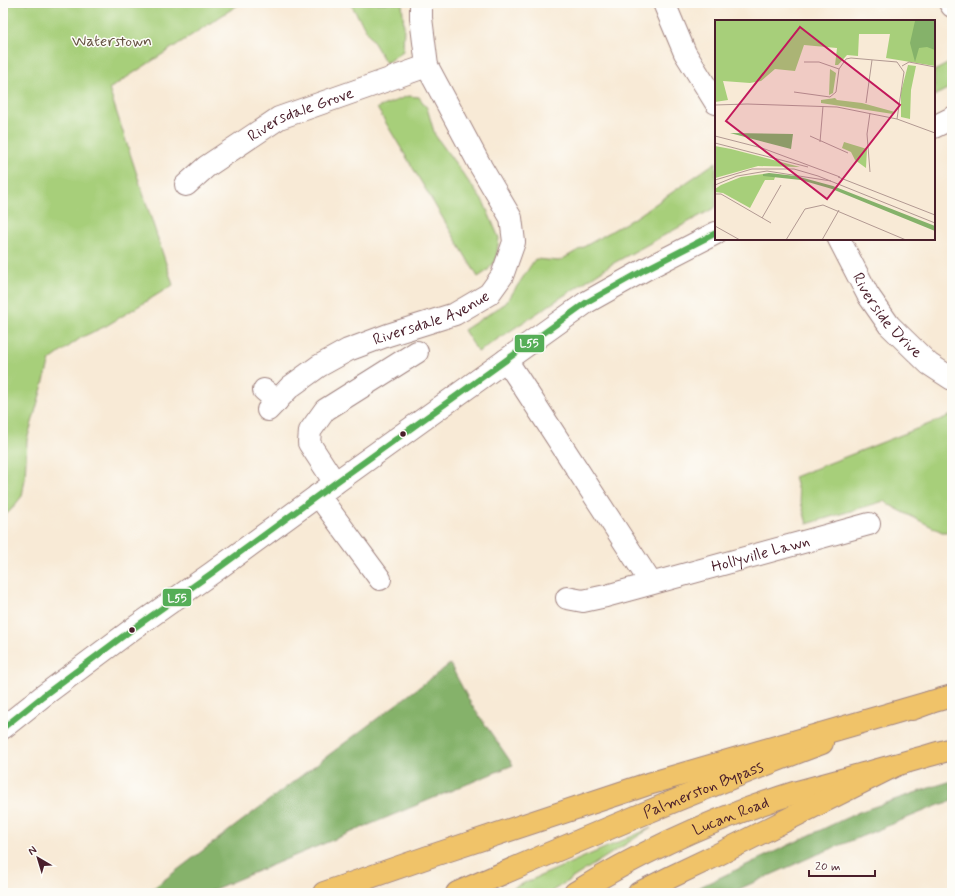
<svg xmlns="http://www.w3.org/2000/svg" width="955" height="896" viewBox="0 0 955 896" font-family="Mynerve,sans-serif">
<style>
.green{fill:#a7cf7a;stroke:#787752}
.forest{fill:#85b26a;stroke:#68684a}
.lines{fill:none;stroke-linecap:round;stroke-linejoin:round}
.minor-casing{stroke:#a18480;stroke-width:24}
.major-casing{stroke:#a18480;stroke-width:24}
.highway-casing{stroke:#a18480;stroke-width:24}
.minor{stroke:#fff;stroke-width:22}
.major{stroke:#f0c369;stroke-width:22}
.highway{stroke:#f0c369;stroke-width:22}
.bus-1-casing{stroke:#fdfcf7;stroke-width:9}
.bus-1{stroke:#55ae57;stroke-width:6}
.bus-dot{fill:#4a1f2b;stroke:#fdfcf7;stroke-width:1.5}
.labels{text-anchor:middle;dominant-baseline:central;stroke-width:3;stroke-linejoin:round;paint-order:stroke}
.park-label{font-size:16px;fill:#665443;stroke:#fdfcf7}
.street-label{font-size:16px;fill:#4a1f2b;stroke:#fdfcf7}
.inset-road{fill:none;stroke:#b29992;stroke-width:1}
.view{fill:#c2185b;fill-opacity:0.15;stroke:#c2185b;stroke-width:2}
.inset-edge{fill:none;stroke:#4a1f2b;stroke-width:2}
.line-badge{stroke:#fdfcf7;stroke-width:1.5}
.badge-label{font-size:11px;text-anchor:middle;font-weight:bold;fill:#fff}
</style>
<rect width="100%" height="100%" fill="#fdfcf7"/>
<filter id="ink" filterUnits="userSpaceOnUse"><feTurbulence type="fractalNoise" baseFrequency=".025" numOctaves="2"/><feDisplacementMap in="SourceGraphic" scale="8" xChannelSelector="R" yChannelSelector="G"/><feConvolveMatrix kernelMatrix="1 2 1 2 8 2 1 2 1" color-interpolation-filters="sRGB"/></filter>
<filter id="wash" filterUnits="userSpaceOnUse"><feTurbulence type="fractalNoise" baseFrequency=".012" numOctaves="4" result="noise"/><feDisplacementMap in="SourceGraphic" scale="16" xChannelSelector="R" yChannelSelector="G"/><feGaussianBlur stdDeviation="0.9" result="paint"/><feColorMatrix in="noise" values="0 0 0 0 0 0 0 0 0 0 0 0 0 0 0 0 0 1.4 0 .05"/><feComposite in="paint" operator="in"/></filter>
<g filter="url(#wash)">
<rect width="100%" height="100%" fill="#f8ead6"/>
<g class="green">
<polygon points="3,3 241,3 109,89 173,285 106,326 82,337 50,360 27,440 25,479 22,496 10,511 3,517"/>
<polygon points="350,3 402,3 404,26 403,51 386,63"/>
<polygon points="951,62 951,87 934,96 934,71"/>
<polygon points="408,96 419,97 427,108 435,135 484,203 499,238 496,260 487,271 478,277 377,108"/>
<polygon points="716,162 716,207 612,264 478,352 464,330 506,303 535,259 559,261 638,216"/>
<polygon points="952,415 952,532 942,532 895,508 884,501 807,524 794,477"/>
<polygon points="651,828 549,893 501,893"/>
</g>
<g class="forest">
<polygon points="450,664 471,704 513,765 205,893 147,893 326,757"/>
<polygon points="952,781 952,801 939,805 811,857 730,893 687,893 859,812 929,788"/>
</g>
</g>
<g filter="url(#ink)">
<g class="lines">
<g class="minor-casing">
<g id="minor">
<polyline points="664,3 685,53 716,103"/>
<polyline points="950,3 952,6"/>
<polyline points="934,127 952,118"/>
<path id="s1" d="M 186,185 L 206,167 L 279,118 L 427,66"/>
<path id="s2" d="M 839,239 L 868,295 L 889,325 L 929,364 L 952,379"/>
<polyline points="506,360 518,378 651,583"/>
<polyline points="264,390 277,401"/>
<path id="s3" d="M 268,410 L 290,387 L 319,366 L 348,350 L 388,335 L 455,314 L 489,294 L 502,276 L 514,242 L 511,218 L 481,167 L 427,66 L 421,18 L 421,3"/>
<polyline points="335,483 309,443 310,431 325,410 417,352"/>
<polyline points="318,495 380,579"/>
<path id="s4" d="M 567,598 L 583,601 L 606,596 L 869,524"/>
<polyline points="3,728 43,696 134,628 212,573 335,483 506,360 587,302 646,269 716,233"/>
</g>
</g>
<g class="major-casing">
<g id="major">
<polyline points="912,709 931,702 952,696"/>
<path id="s5" d="M 457,893 C 578,841 699,789 822,743"/>
<path id="s6" d="M 575,893 C 642,851 721,816 797,792 C 815,787 834,782 852,777 C 886,768 919,758 952,749"/>
</g>
</g>
<g class="highway-casing">
<g id="highway">
<polyline points="324,893 431,856 645,785 931,702"/>
<polyline points="639,893 673,876 715,856 896,765"/>
</g>
</g>
<use href="#minor" class="minor"/>
<use href="#major" class="major"/>
<use href="#highway" class="highway"/>
<g class="bus-1-casing">
<polyline id="bus-1" points="3,728 43,696 134,628 212,573 335,483 587,302 646,269 716,233"/>
</g>
<use href="#bus-1" class="bus-1"/>
</g>
</g>
<g class="bus-dot">
<circle cx="403" cy="434" r="3.5"/>
<circle cx="132" cy="630" r="3.5"/>
</g>
<g class="labels">
<g class="park-label">
<text x="112" y="41">Waterstown</text>
</g>
<g class="street-label">
<text stroke="none"><textPath href="#s1" startOffset="136">Riversdale Grove</textPath></text>
<text stroke="none"><textPath href="#s2" startOffset="91">Riverside Drive</textPath></text>
<text stroke="none"><textPath href="#s3" startOffset="190">Riversdale Avenue</textPath></text>
<text stroke="none"><textPath href="#s4" startOffset="200">Hollyville Lawn</textPath></text>
<text stroke="none"><textPath href="#s5" startOffset="267">Palmerston Bypass</textPath></text>
<text stroke="none"><textPath href="#s6" startOffset="174">Lucan Road</textPath></text>
</g>
</g>
<g transform="translate(715 20)">
<rect width="220" height="220" fill="#f8ead6"/>
<path d="M 0,0 L 220,0 L 220,46 L 171,38 L 175,14 L 144,14 L 143,36 L 132,35 L 123,45 L 120,45 L 122,28 L 89,25 L 80,51 L 60,49 L 46,61 L 35,63 L 8,61 L 13,80 L 0,82 ZM 193,45 L 201,46 L 196,70 L 195,99 L 186,97 L 186,72 ZM 115,49 L 121,53 L 118,73 L 114,75 ZM 120,78 L 122,80 L 147,83 L 180,92 L 178,94 L 106,83 L 106,80 ZM 129,122 L 152,129 L 151,148 L 140,140 L 136,132 L 127,128 ZM 0,126 L 16,129 L 85,147 L 43,146 L 0,158 ZM 48,154 L 60,157 L 59,160 L 50,160 L 35,188 L 8,173 L 0,172 L 0,169 L 6,165 L 26,157 Z" fill="#a7cf7a"/>
<path d="M 197,0 L 220,0 L 220,30 L 212,27 L 204,28 L 200,42 L 195,23 L 200,1 ZM 15,113 L 78,114 L 76,129 ZM 54,153 L 81,156 L 118,166 L 220,206 L 220,211 L 117,169 L 86,160 L 48,156 L 48,154 Z" fill="#85b26a"/>
<path class="inset-road" d="M 89,42 L 104,42 L 124,49M 187,46 L 194,42 L 220,47M 79,72 L 115,77 L 121,72 L 124,49 L 131,39 L 136,38 L 182,42 L 189,52 L 182,99M 151,83 L 157,40M 0,85 L 32,84 L 122,87 L 182,99 L 220,113M 0,116 L 47,128 L 125,157M 95,116 L 133,133M 105,122 L 108,86M 0,123 L 93,147M 155,152 L 152,114 L 155,93M 123,157 L 220,195M 0,160 L 37,149 L 79,149 L 103,156 L 220,203M 0,165 L 22,156 L 52,151 L 116,161M 0,174 L 6,174 L 56,203M 47,198 L 66,165M 0,206 L 25,220M 71,220 L 90,189 L 108,185 L 191,220M 107,220 L 124,190"/>
<path class="view" d="M 85,7 L 185,85 L 112,179 L 11,101 Z"/>
<rect width="220" height="220" class="inset-edge"/>
</g>
<g class="line-badge">
<rect x="514" y="334" width="31" height="19" rx="4" fill="#55ae57"/>
<rect x="162" y="588" width="30" height="19" rx="4" fill="#55ae57"/>
</g>
<g class="badge-label">
<text x="529" y="347">L55</text>
<text x="177" y="602">L55</text>
</g>
<rect width="955" height="896" fill="none" stroke="#fdfcf7" stroke-width="16"/>
<g transform="translate(38 858) rotate(322)" stroke="#fdfcf7" stroke-width="3" paint-order="stroke">
<path d="M0-3L7 15L0 10L-7 15Z" fill="#4a1f2b"/>
<text y="-6" font-size="11" font-weight="bold" text-anchor="middle" fill="#4a1f2b">N</text>
</g>
<path d="M809 870v6h66v-6" fill="none" stroke="#4a1f2b" stroke-width="2"/>
<text x="815" y="870" font-size="12" fill="#4a1f2b" stroke="#fdfcf7" stroke-width="3" paint-order="stroke">20 m</text>
</svg>
